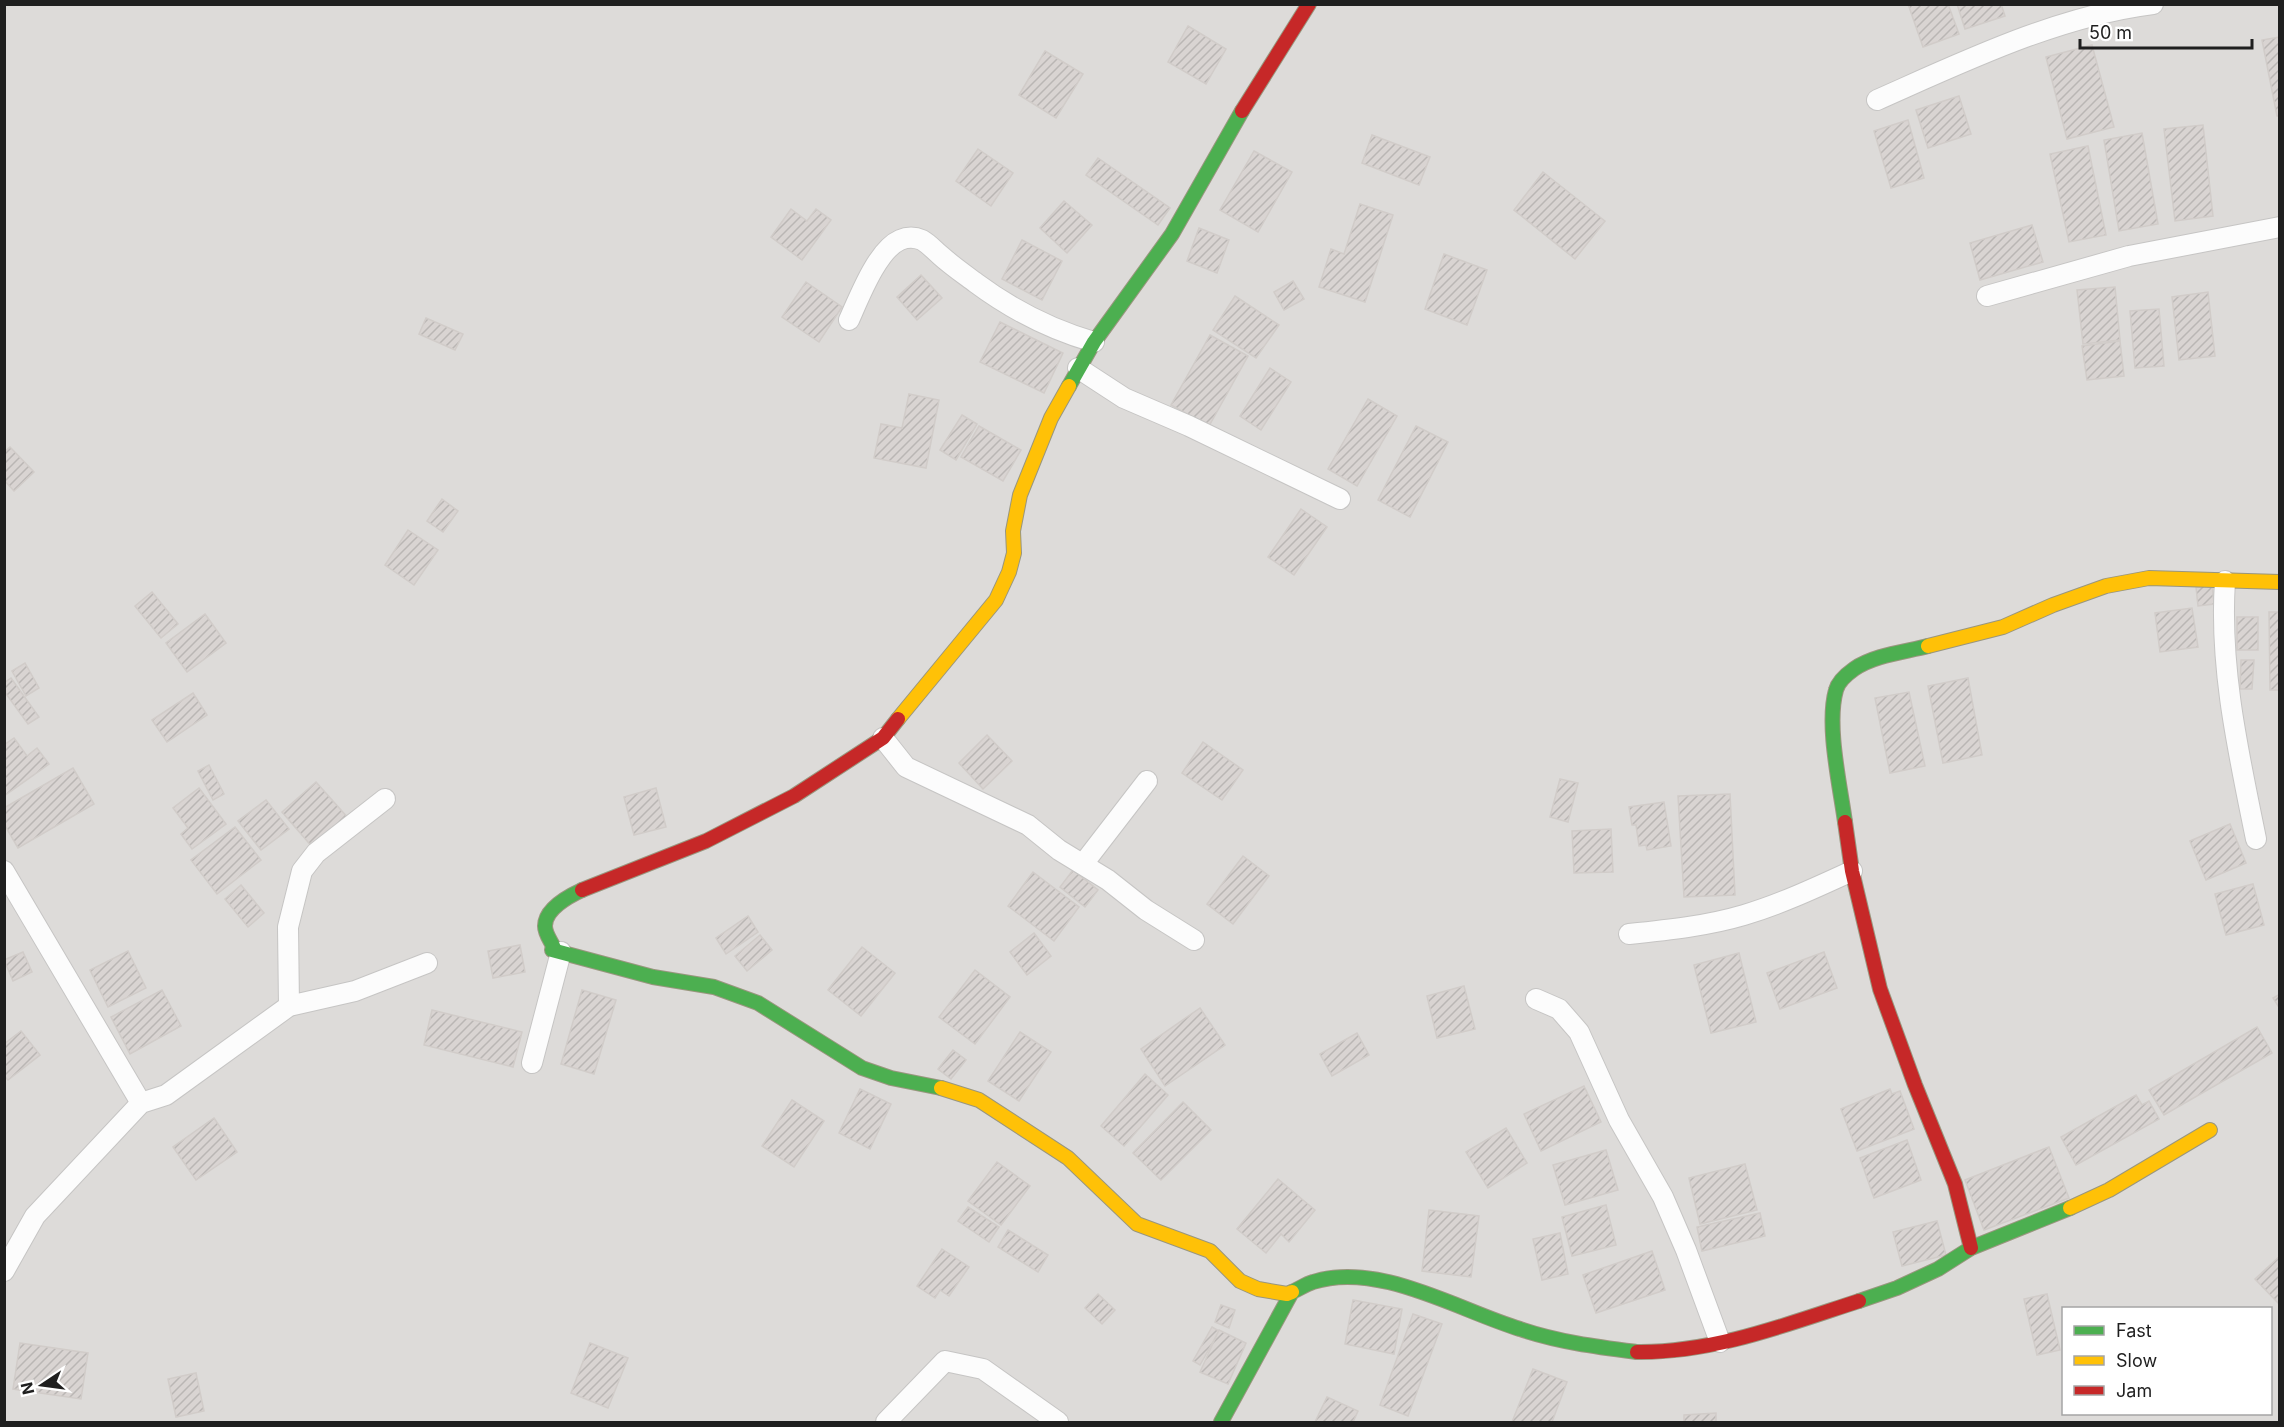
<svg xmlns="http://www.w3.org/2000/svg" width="2284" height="1427" viewBox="0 0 2284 1427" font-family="Inter,sans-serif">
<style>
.residential{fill:#dddbd9;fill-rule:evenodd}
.building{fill:url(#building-hatch);stroke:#d1ccc9;stroke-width:1.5}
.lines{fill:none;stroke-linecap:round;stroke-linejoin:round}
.street-casing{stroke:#c6c5c4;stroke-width:22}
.fast-casing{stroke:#99967e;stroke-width:16}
.slow-casing{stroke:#99967e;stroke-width:16}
.jam-casing{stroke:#99967e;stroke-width:16}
.street{stroke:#fcfcfc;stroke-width:20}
.fast{stroke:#4caf50;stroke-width:14}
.slow{stroke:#ffc107;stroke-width:14}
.jam{stroke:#c62828;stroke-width:14}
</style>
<defs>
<pattern id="building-hatch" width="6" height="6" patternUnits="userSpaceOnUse" patternTransform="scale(1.5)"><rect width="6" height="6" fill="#d9d4d2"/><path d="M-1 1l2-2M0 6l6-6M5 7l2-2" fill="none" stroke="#bab6b4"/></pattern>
</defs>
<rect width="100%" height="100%" fill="#eeebe8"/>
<path class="residential" d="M 5,5 L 2279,5 L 2279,1422 L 5,1422 ZM 2064,1308 L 2270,1308 L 2270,1414 L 2064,1414 Z"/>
<g class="building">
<polygon points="1908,4 1948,4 1959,34 1923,47"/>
<polygon points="1957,4 2001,4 2005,16 1965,29"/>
<polygon points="1188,26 1226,49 1206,84 1168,62"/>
<polygon points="2280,37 2280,116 2277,116 2262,40"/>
<polygon points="2092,45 2114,127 2067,139 2046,57"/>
<polygon points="1045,51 1083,74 1056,118 1019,95"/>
<polygon points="1959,96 1971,134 1928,148 1916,110"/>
<polygon points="1908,120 1924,178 1891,188 1874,131"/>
<polygon points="2203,125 2213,216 2175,221 2164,129"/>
<polygon points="2142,133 2158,224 2119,231 2104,140"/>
<polygon points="1372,135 1430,157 1419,185 1362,163"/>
<polygon points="2088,146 2106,235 2069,242 2050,154"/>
<polygon points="978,149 1013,173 991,206 956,181"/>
<polygon points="1254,151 1292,172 1258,232 1220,210"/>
<polygon points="1098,158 1170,208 1158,225 1086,175"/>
<polygon points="1543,172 1605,221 1575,259 1514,210"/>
<polygon points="1064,201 1092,225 1067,253 1040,228"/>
<polygon points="1360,204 1393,215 1365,302 1319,287 1331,249 1344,254"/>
<polygon points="791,209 807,221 816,209 831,220 802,260 771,237"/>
<polygon points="2032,225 2043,262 1980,280 1970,243"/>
<polygon points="1199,228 1229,240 1217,273 1187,261"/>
<polygon points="1022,240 1062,261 1042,300 1002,279"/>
<polygon points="1444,254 1487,270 1467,325 1425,309"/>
<polygon points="921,275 942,298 917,320 897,297"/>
<polygon points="1293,281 1304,299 1284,310 1274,292"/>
<polygon points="806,282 842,307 819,342 782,317"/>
<polygon points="2115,287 2120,340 2083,344 2077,290"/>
<polygon points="2208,292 2215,356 2179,360 2172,297"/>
<polygon points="1235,296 1279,325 1256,358 1213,330"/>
<polygon points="2159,309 2164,366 2135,368 2130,311"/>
<polygon points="426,318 463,334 455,350 419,334"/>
<polygon points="1000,322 1063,353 1044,393 980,362"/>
<polygon points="1210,335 1248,356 1209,426 1171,405"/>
<polygon points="2120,341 2124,376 2087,380 2082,346"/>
<polygon points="1270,368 1291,382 1261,430 1240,416"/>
<polygon points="909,394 939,400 926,468 874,458 881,424 902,428"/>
<polygon points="1368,399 1397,416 1357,486 1328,469"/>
<polygon points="962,415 977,424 956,460 940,450"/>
<polygon points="979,426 1021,450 1003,481 961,457"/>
<polygon points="1416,426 1448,442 1410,517 1378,500"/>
<polygon points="10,447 34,472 14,491 4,480 4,452"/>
<polygon points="442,499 458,511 443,532 427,521"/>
<polygon points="1301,509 1327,527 1294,575 1268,557"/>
<polygon points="408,530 438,550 414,585 385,565"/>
<polygon points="2212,585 2214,604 2198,606 2196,587"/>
<polygon points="152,592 178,624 161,638 135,606"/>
<polygon points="2192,608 2198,647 2160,652 2155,613"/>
<polygon points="2269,612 2280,612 2280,690 2270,690"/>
<polygon points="205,614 226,643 187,672 166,643"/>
<rect x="2237" y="617" width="21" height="33"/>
<polygon points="2241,660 2254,660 2252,689 2240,689"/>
<polygon points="25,663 39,688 26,696 12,671"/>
<polygon points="11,678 39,717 28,724 4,691 4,683"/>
<polygon points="1968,678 1982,755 1943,763 1928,686"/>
<polygon points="1909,692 1925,766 1890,773 1875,698"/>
<polygon points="193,693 207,715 167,742 152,720"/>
<polygon points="987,735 1012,761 983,789 959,763"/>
<polygon points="14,738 27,756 37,748 49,764 4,796 4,745"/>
<polygon points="1203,742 1243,770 1222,800 1182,773"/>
<polygon points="209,765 224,794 213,800 198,771"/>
<polygon points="73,768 94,804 18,848 4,824 4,808"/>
<polygon points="1560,779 1578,783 1568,822 1550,817"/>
<polygon points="316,782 349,819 314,849 282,812"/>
<polygon points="199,788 226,824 192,849 181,834 188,828 173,808"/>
<polygon points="656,788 666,827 634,835 624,797"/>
<polygon points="1730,794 1735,895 1684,897 1678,796"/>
<polygon points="266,800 289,829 261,850 238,821"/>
<polygon points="1664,802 1671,846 1647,850 1646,845 1639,846 1636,825 1632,825 1629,807"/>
<polygon points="2230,824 2246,863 2206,880 2190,841"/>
<polygon points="235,827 261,860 217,894 191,860"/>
<polygon points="1611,829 1613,872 1574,873 1572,831"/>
<polygon points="1243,856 1269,876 1233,924 1207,904"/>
<polygon points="1073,870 1098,890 1085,907 1060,887"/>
<polygon points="1033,872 1079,907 1054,941 1008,906"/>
<polygon points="2253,884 2264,925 2226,935 2215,894"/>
<polygon points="241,885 264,913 248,927 225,899"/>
<polygon points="748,916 758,932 726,954 716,938"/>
<polygon points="1034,933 1051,956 1027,975 1010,952"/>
<polygon points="760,935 772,950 747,971 735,956"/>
<polygon points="520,945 525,972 493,978 488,951"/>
<polygon points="862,947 895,973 861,1016 828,990"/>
<polygon points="128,951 146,988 108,1007 90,970"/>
<polygon points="23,952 32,972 13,981 4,960"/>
<polygon points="1824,952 1837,988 1780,1009 1767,973"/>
<polygon points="1739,953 1756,1022 1711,1033 1694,965"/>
<polygon points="975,970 1010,997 975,1044 939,1017"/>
<polygon points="1464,986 1475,1029 1437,1038 1427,996"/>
<polygon points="162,990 181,1026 130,1054 111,1017"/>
<polygon points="582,990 616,1000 594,1074 561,1064"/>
<polygon points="2280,994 2280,1009 2273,998"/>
<polygon points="1200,1008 1225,1045 1165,1086 1141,1049"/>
<polygon points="432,1010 522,1032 513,1067 424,1045"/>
<polygon points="2257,1027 2272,1053 2164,1115 2149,1090"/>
<polygon points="21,1031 40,1055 8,1080 4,1076 4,1044"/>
<polygon points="1020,1032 1051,1052 1019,1101 988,1081"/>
<polygon points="1357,1033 1369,1055 1332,1076 1320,1054"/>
<polygon points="953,1050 966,1060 951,1079 938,1069"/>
<polygon points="1145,1074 1168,1095 1124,1146 1101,1126"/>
<polygon points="1584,1086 1601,1122 1541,1151 1524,1114"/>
<polygon points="860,1089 891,1104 870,1149 839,1133"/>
<polygon points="1890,1089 1892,1094 1900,1091 1914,1129 1857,1151 1841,1109"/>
<polygon points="2136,1095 2142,1105 2149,1101 2159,1119 2076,1165 2061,1137"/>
<polygon points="792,1100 824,1121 794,1167 762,1146"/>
<polygon points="1183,1102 1211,1130 1161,1180 1133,1153"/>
<polygon points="214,1118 237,1152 196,1180 173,1147"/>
<polygon points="1506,1128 1527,1163 1488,1188 1466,1152"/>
<polygon points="1907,1140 1921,1180 1874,1198 1860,1158"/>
<polygon points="2049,1147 2069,1198 1984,1230 1965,1180"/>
<polygon points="1606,1150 1618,1190 1565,1205 1553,1165"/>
<polygon points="997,1162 1030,1186 1001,1225 968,1201"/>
<polygon points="1745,1164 1757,1210 1700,1224 1689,1178"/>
<polygon points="1278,1179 1315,1210 1289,1242 1281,1234 1266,1253 1237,1229"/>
<polygon points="1606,1205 1616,1245 1572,1256 1562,1217"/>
<polygon points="968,1207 999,1227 989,1242 958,1221"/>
<polygon points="1429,1210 1479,1216 1471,1277 1422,1271"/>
<polygon points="1760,1213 1765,1236 1702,1251 1697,1227"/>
<polygon points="1937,1221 1946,1255 1902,1266 1893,1232"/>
<polygon points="1008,1230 1048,1255 1038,1272 998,1247"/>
<polygon points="1560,1233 1568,1274 1542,1280 1533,1239"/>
<polygon points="942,1249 969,1267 949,1296 940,1290 935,1298 917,1286"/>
<polygon points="1652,1251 1665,1290 1596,1313 1583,1275"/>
<polygon points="2280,1256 2280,1304 2279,1304 2255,1279"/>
<polygon points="1098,1294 1115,1310 1102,1324 1085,1308"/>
<polygon points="2047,1294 2060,1350 2037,1355 2024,1299"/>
<polygon points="1353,1300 1402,1309 1394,1354 1345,1344"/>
<polygon points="1221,1305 1235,1310 1229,1328 1215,1322"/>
<polygon points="1413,1314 1442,1324 1408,1416 1380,1405"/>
<polygon points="1212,1327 1219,1331 1200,1365 1193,1361"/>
<polygon points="1219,1330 1246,1343 1228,1384 1200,1372"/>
<polygon points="20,1343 88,1353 81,1399 13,1389"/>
<polygon points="590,1343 628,1358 608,1408 571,1393"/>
<polygon points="1533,1369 1567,1382 1552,1422 1512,1422"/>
<polygon points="196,1373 204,1411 176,1417 168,1379"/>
<polygon points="1327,1397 1358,1411 1353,1422 1315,1422"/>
<polygon points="1716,1413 1716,1422 1684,1422 1684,1415"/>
</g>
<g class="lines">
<g class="street-casing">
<g id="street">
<path d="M 1877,100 C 1965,61 2058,16 2153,4"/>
<polyline points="1987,296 2129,256 2280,227"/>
<path d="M 849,320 C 859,298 877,250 900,240 C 907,237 915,237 922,240 C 929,244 934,250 940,255 C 951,265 964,274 976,283 C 1011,309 1052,330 1094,342"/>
<polyline points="1078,368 1124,398 1189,426 1340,499"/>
<path d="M 2225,581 C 2219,668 2239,755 2256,839"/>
<polyline points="883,738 906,767 1028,825 1059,850 1108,880 1146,910 1194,940"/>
<polyline points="1083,864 1147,781"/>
<polyline points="4,871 141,1103"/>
<path d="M 1629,934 C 1668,930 1707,926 1744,915 C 1781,904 1817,887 1852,871"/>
<polyline points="1536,999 1559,1009 1579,1032 1619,1120 1663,1197 1686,1250 1720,1342"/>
<polyline points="289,1006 288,927 302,871 316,853 385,799"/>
<polyline points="532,1063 561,952"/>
<polyline points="4,1271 35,1216 141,1103 166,1095 289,1006 355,991 427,963"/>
<polyline points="886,1422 945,1361 983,1369 1058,1422"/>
</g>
</g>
<g class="fast-casing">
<g id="fast">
<polyline points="1069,386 1094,342 1172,234 1242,111"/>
<path d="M 1845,822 C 1840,785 1826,725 1836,690 C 1838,682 1847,674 1854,669 C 1874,655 1905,652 1928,646"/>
<path d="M 582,890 C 569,896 545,909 545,926 C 545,934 551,941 554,948 L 552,950 L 653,977 L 714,987 L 758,1003 L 862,1068 L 891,1078 L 941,1088"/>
<polyline points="1859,1301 1897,1288 1938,1269 1971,1248 2070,1208"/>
<path d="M 1221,1422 L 1292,1292 C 1299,1289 1306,1284 1313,1282 C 1378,1261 1458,1310 1520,1329 C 1558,1342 1598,1347 1637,1352"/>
</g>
</g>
<g class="slow-casing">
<g id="slow">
<polyline points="1928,646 2003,627 2053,605 2106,586 2149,578 2280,582"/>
<polyline points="898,719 996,600 1009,572 1014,553 1013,531 1020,495 1051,418 1069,386"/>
<polyline points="941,1088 979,1100 1068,1158 1137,1224 1210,1251 1240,1281 1258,1289 1287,1294 1292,1292"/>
<polyline points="2070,1208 2109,1190 2210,1130"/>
</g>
</g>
<g class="jam-casing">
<g id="jam">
<polyline points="1242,111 1309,4"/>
<polyline points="1845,822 1852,871 1880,989 1915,1085 1955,1184 1971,1248"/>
<polyline points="582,890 706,841 794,796 883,738 898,719"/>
<path d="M 1637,1352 C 1713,1353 1788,1324 1859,1301"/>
</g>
</g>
<use href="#street" class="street"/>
<use href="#fast" class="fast"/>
<use href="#slow" class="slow"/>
<use href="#jam" class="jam"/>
</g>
<rect width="2284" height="1427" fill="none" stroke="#1f1f1f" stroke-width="12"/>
<rect x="2062" y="1307" width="210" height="108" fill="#ffffff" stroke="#a5a5a5" stroke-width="1.5"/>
<rect x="2074" y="1326" width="30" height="9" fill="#4caf50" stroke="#a5a5a5" stroke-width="1.5"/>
<text x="2116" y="1337" font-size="18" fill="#1f1f1f">Fast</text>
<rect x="2074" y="1356" width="30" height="9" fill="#ffc107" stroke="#a5a5a5" stroke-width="1.5"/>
<text x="2116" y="1367" font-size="18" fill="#1f1f1f">Slow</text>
<rect x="2074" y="1386" width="30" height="9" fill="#c62828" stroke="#a5a5a5" stroke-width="1.5"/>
<text x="2116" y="1397" font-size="18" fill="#1f1f1f">Jam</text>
<g transform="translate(42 1385) rotate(257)" stroke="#ffffff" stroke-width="4.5" paint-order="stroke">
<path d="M0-4.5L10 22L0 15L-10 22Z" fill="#1f1f1f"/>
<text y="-9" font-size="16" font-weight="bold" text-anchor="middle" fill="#1f1f1f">N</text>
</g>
<path d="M2080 39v9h172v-9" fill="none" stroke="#1f1f1f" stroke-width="3"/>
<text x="2089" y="39" font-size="18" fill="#1f1f1f" stroke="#ffffff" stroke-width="4.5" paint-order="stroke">50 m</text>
</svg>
